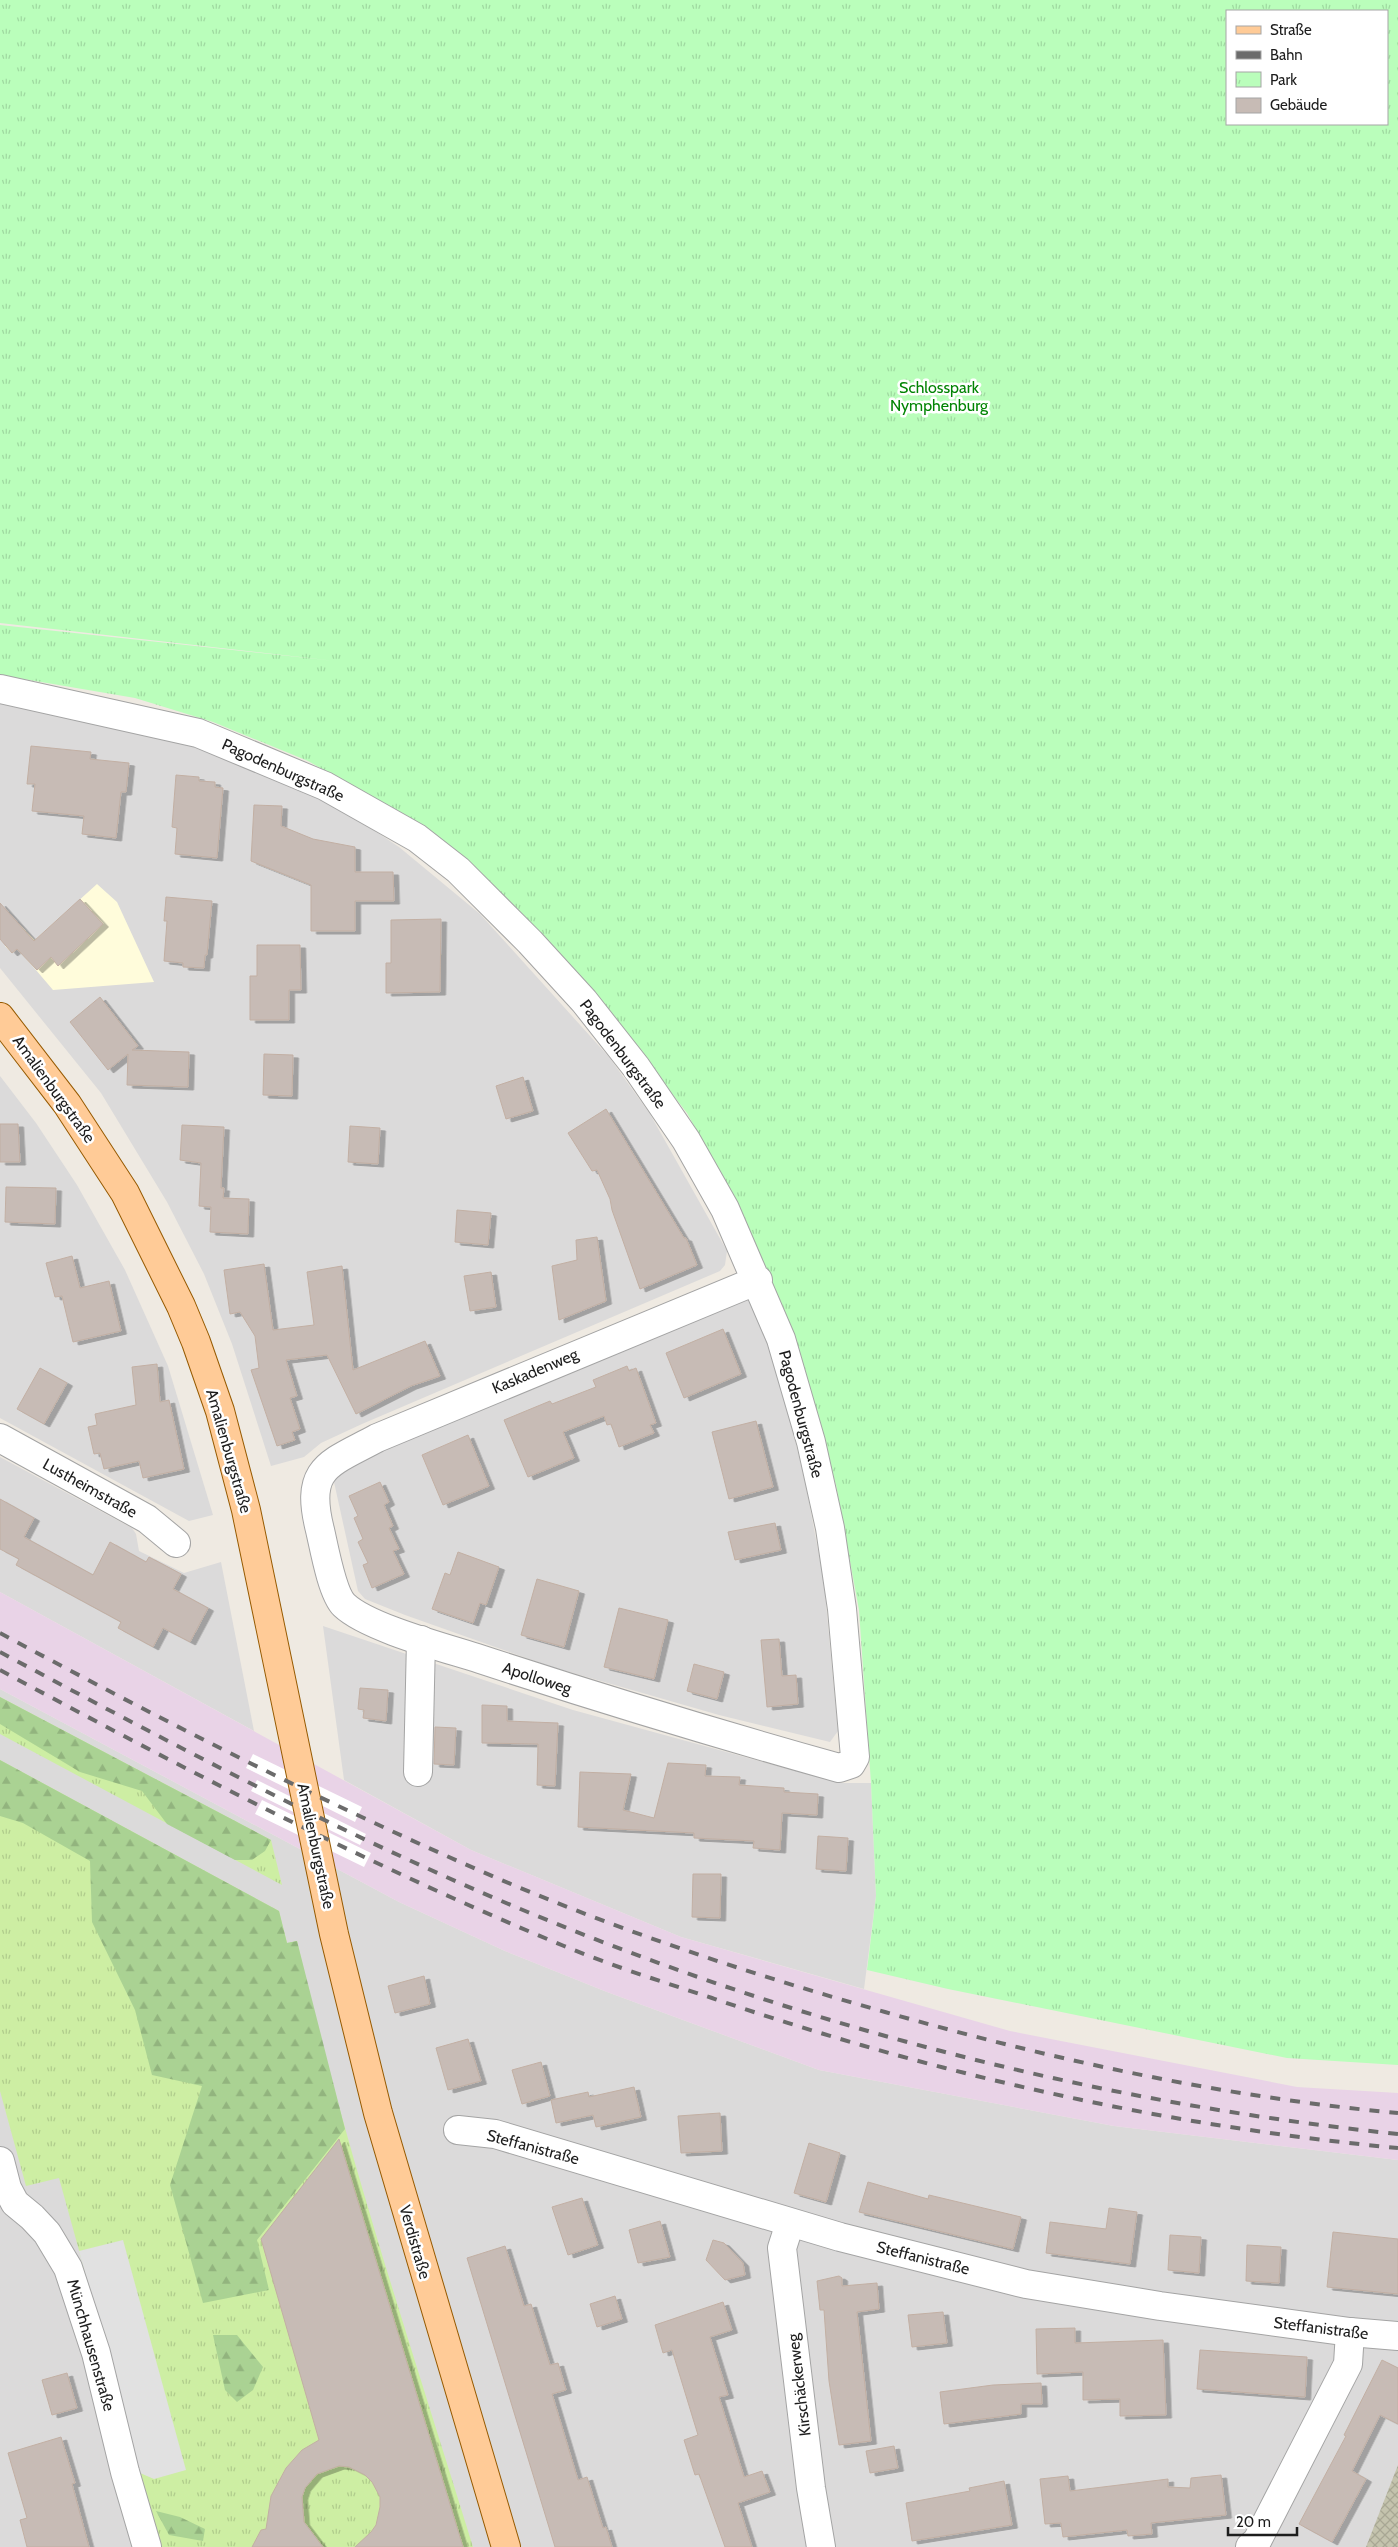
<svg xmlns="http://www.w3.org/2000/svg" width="1398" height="2547" viewBox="0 0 1398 2547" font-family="Cabin,sans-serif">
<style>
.residential{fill:#dbdada}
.industrial{fill:#e9d3e7}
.education{fill:#fffcdb}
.construction{fill:url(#construction-cross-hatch)}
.grass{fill:url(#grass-tufts)}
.forest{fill:url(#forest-firs)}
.park{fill:url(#park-tufts);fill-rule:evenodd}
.parking{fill:#e1e1e1}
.pier{fill:#fff}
.building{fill:#c7bbb5;stroke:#c2afa3;filter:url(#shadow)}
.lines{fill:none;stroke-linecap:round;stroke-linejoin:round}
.minor-casing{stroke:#a4a4a4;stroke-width:30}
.major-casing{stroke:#965a00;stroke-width:30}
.minor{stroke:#fff;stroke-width:28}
.major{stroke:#ffcb97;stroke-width:28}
.rail{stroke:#6b6b6b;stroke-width:4;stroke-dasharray:10 10;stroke-linecap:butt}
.labels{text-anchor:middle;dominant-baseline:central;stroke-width:5;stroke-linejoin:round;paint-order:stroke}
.park-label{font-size:16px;fill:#028404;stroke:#fff}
.street-label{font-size:16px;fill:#1d1d1d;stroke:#fff}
</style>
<defs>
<pattern id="construction-cross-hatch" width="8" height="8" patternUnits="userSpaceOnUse" patternTransform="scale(1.25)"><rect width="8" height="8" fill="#c4c3ad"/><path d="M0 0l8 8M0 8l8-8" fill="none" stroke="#a8a794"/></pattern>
<pattern id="grass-tufts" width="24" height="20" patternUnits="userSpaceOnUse" patternTransform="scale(1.25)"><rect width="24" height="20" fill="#cdeea3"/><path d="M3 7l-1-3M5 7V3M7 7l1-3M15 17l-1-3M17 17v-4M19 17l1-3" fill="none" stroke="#b0cc8c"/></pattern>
<pattern id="forest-firs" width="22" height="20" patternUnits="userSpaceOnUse" patternTransform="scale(1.25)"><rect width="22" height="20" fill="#aad293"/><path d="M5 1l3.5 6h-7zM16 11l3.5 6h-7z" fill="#92b47e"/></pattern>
<pattern id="park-tufts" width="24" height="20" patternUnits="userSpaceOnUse" patternTransform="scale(1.25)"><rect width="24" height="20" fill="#bafebb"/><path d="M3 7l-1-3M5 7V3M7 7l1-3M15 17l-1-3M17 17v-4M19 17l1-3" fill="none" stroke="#9fd9a0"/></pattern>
<filter id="shadow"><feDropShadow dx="5.5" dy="3" stdDeviation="0" flood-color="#0004"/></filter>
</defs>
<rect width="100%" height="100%" fill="#efeae2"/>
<g class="residential">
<polygon points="0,699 170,733 243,761 345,811 399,847 480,914 609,1057 650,1114 727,1251 725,1265 720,1271 362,1424 321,1443 304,1457 271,1466 232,1344 204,1274 167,1202 101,1093 0,968"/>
<polygon points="0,1076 36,1123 77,1185 125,1270 168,1366 213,1515 189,1521 0,1418"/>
<polygon points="751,1294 783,1390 806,1486 824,1582 838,1731 830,1742 719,1715 552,1667 405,1615 365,1599 358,1591 334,1482 338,1472 414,1435"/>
<polygon points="0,1457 132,1528 136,1534 139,1551 184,1573 221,1562 254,1731 0,1592"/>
<polygon points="323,1626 573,1710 840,1783 871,1783 876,1896 864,1989 681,1937 471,1850 344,1780"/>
<polygon points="0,1689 399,1902 505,1951 607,1992 819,2070 1114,2126 1398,2160 1398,2547 0,2547"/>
</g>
<polygon class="industrial" points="0,1592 471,1850 681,1937 1010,2031 1297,2087 1398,2093 1398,2160 1114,2126 819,2070 607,1992 505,1951 399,1902 0,1689"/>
<polygon class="education" points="97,884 117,902 154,982 53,990 18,949 12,953 5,946 10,941 4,934 17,922 35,940"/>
<polygon class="construction" points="1398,2465 1398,2547 1366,2547"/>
<g class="grass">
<polygon points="0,1697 271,1840 282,1885 0,1734"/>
<path d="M 0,1760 L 279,1911 L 287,1943 L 297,1941 C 344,2146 411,2346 473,2547 L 161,2547 L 59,2178 L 26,2186 L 0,2091 Z"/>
</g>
<g class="forest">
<polygon points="0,1697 271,1840 265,1851 252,1860 235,1860 167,1824 142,1791 80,1772 0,1724"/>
<polygon points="0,1760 279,1911 287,1943 297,1941 345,2129 257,2240 269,2290 203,2303 170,2185 202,2086 152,2075 135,2010 92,1922 90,1861 23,1823 0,1816"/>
<polygon points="213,2335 237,2335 263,2367 253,2390 237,2402 225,2390"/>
<polygon points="156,2511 180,2517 205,2529 203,2541 169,2535"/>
</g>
<path class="park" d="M 0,0 L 1398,0 L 1398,2065 L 1287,2058 L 948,1989 L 867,1970 L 876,1896 L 871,1783 L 859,1610 L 836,1485 L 788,1320 L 740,1210 L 687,1113 L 588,986 L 404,816 L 308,761 L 213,722 L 135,698 L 0,675 L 0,625 L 335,661 L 0,623 ZM 1227,11 L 1387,11 L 1387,124 L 1227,124 Z"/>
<polygon class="parking" points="123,2240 186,2470 154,2479 140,2473 79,2251"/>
<g class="pier">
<polygon points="253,1754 362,1807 355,1822 246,1768"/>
<polygon points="257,1780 366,1834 360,1845 251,1791"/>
<polygon points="262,1800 371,1853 364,1867 255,1814"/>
</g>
<g class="building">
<polygon points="31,746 91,752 90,759 129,763 126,792 121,792 116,838 82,834 84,816 32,811 35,784 27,784"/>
<polygon points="176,775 199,777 199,781 215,782 215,787 223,788 217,858 175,854 177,828 172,827"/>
<polygon points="254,805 282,806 281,826 313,839 355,847 355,872 393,872 394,901 355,901 355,931 311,931 311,885 251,861"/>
<polygon points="166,897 212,901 207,955 205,955 204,968 183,967 183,963 164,961 167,921 164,921"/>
<polygon points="80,899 103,924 58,966 51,957 37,970 17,949 12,953 0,939 0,903 34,941"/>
<polygon points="441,919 440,992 386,993 386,963 391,963 391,920"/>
<polygon points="257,945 300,945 301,990 289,990 289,1020 250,1020 250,976 257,976"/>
<polygon points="100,997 138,1046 132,1050 189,1052 188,1087 127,1085 128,1054 108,1070 70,1022"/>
<polygon points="264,1054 293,1055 292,1096 263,1095"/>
<polygon points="523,1077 533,1111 506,1119 496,1086"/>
<polygon points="606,1109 684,1238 686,1238 697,1265 640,1289 612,1210 610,1199 597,1170 592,1171 568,1133"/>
<polygon points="0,1124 18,1124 20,1162 0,1162"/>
<polygon points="182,1125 224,1127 221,1188 224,1188 223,1198 249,1199 248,1234 210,1232 211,1207 199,1206 201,1163 180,1160"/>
<polygon points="350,1126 380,1128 378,1164 348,1162"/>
<polygon points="6,1187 56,1188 55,1224 5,1222"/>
<polygon points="457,1210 491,1213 488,1245 455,1242"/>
<polygon points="597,1237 606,1301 559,1320 552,1266 577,1260 576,1240"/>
<polygon points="72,1256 80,1288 109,1281 121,1331 73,1342 62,1296 55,1297 46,1263"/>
<polygon points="264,1264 273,1330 314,1325 307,1272 342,1266 353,1370 425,1341 440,1376 411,1386 356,1414 327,1355 286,1360 297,1396 290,1398 300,1429 292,1432 295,1440 277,1446 251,1370 259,1368 255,1336 240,1312 230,1314 224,1270"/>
<polygon points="491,1272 496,1307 470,1311 464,1276"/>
<polygon points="723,1329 741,1374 684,1398 666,1353"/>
<polygon points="157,1364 160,1402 169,1400 184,1469 143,1478 139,1461 104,1469 100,1453 94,1454 88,1427 97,1425 95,1414 136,1405 132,1367"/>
<polygon points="627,1366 629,1371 636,1368 656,1423 650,1425 654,1433 619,1447 611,1424 607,1425 604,1416 563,1432 574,1458 528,1477 504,1420 550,1401 552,1404 596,1387 593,1380"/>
<polygon points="40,1368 67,1383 44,1424 17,1409"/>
<polygon points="756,1421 773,1487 729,1499 712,1432"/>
<polygon points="468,1435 489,1486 443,1505 422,1455"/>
<polygon points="380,1482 389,1502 384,1505 393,1526 389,1528 399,1549 393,1551 404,1574 372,1588 363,1565 368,1563 358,1542 363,1539 354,1518 358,1516 349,1496"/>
<polygon points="0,1499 34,1518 24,1537 93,1575 110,1542 146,1562 149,1557 181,1574 173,1589 208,1608 190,1642 163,1628 153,1647 118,1628 121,1622 16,1565 19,1559 0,1549"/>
<polygon points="775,1523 781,1550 735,1560 728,1532"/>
<polygon points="458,1552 499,1567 486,1605 480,1603 473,1623 432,1609 445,1573 450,1575"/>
<polygon points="537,1579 579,1591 564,1647 521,1635"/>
<polygon points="619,1608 668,1620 654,1679 604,1667"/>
<polygon points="779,1639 782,1676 796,1675 798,1704 767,1707 761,1640"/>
<polygon points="694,1664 724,1672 717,1699 687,1691"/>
<polygon points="360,1688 388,1690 386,1721 363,1718 364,1710 358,1709"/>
<polygon points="482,1705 507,1706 507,1721 558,1723 555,1786 537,1785 538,1744 482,1743"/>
<polygon points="435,1727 456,1728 454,1765 434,1764"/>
<polygon points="668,1763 706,1765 705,1776 740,1777 739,1785 784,1788 784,1792 818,1794 817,1815 782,1813 780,1850 753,1848 754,1841 694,1838 694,1833 578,1827 580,1772 631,1774 623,1810 654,1818"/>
<polygon points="818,1836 848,1838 846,1871 816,1869"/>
<polygon points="693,1874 721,1874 720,1918 692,1917"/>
<polygon points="424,1976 430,2004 395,2013 388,1986"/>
<polygon points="468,2039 481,2081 448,2090 436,2048"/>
<polygon points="541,2062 550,2096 522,2104 512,2070"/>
<polygon points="634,2087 641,2117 596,2127 593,2115 556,2123 551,2100 588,2092 589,2097"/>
<polygon points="720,2113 722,2151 681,2153 678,2116"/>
<polygon points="339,2139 463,2547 355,2547 371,2532 376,2525 380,2507 380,2497 372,2482 365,2475 349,2467 339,2466 317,2474 305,2488 302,2497 304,2522 323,2547 252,2547 261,2530 266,2529 271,2496 286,2468 302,2450 319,2440 261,2239"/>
<polygon points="809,2143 840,2153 826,2202 794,2193"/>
<polygon points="868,2182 928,2199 929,2195 1021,2217 1013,2249 859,2212"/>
<polygon points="582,2198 598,2245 568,2255 552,2207"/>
<polygon points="1109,2208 1137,2212 1130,2264 1046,2253 1050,2222 1106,2229"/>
<polygon points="660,2221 670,2257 638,2263 629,2230"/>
<polygon points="1333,2232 1398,2239 1398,2294 1327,2287"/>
<polygon points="1170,2235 1201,2237 1199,2273 1168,2270"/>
<polygon points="713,2240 724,2243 743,2263 745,2275 725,2280 706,2260"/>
<polygon points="1247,2245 1281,2247 1279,2283 1246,2281"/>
<polygon points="505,2246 524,2306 531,2304 550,2365 558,2363 566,2390 552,2394 578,2480 587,2477 603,2528 606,2527 612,2547 555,2547 467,2258"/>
<polygon points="839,2276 842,2278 842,2286 877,2283 879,2309 857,2312 871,2441 839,2445 829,2381 824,2310 820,2310 817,2281"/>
<polygon points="615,2296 622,2319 597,2327 590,2304"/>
<polygon points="723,2302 732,2330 710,2337 728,2395 719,2397 744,2477 762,2471 770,2492 738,2503 752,2547 725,2547 699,2474 695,2475 684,2440 698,2435 672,2350 663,2353 655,2325"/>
<polygon points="943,2312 947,2343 912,2347 908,2315"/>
<polygon points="1075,2328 1075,2343 1163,2340 1166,2415 1120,2416 1120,2399 1083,2400 1083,2372 1037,2374 1036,2329"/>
<polygon points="1200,2350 1307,2357 1305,2397 1197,2389"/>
<polygon points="1382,2360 1398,2368 1398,2424 1380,2415 1352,2471 1366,2479 1332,2542 1299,2524 1346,2436 1344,2435"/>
<polygon points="67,2373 77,2408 52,2415 42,2380"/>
<polygon points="1041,2383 1042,2404 1021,2404 1021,2414 944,2424 940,2392 993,2385"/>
<polygon points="61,2437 75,2483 72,2484 89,2547 27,2547 20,2520 27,2518 8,2453"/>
<polygon points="894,2446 898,2468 870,2473 866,2451"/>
<polygon points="1221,2475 1226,2515 1151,2523 1152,2534 1128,2536 1127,2530 1063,2537 1061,2523 1045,2524 1040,2479 1068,2476 1070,2491 1168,2479 1168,2487 1190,2488 1191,2478"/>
<polygon points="1004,2481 1012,2525 912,2541 906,2503 970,2491 969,2488"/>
</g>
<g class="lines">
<g class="minor-casing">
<g id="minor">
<path d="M 0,689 L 198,733 L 325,786 L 417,838 L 458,870 L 530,942 L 584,1001 L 636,1067 L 686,1140 L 725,1209 L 781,1339 L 811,1442 L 830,1528 L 842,1609 L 855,1757 L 851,1764 L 839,1768 C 718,1734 599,1698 480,1659 C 446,1648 368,1628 344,1605 C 332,1593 324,1547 320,1530 C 304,1467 329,1464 377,1438 L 758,1280"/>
<polyline points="0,1438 147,1519 176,1543"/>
<polyline points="418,1772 421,1640"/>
<polyline points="458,2130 495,2134 840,2237 1026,2284 1160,2306 1350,2332 1398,2336"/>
<polyline points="0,2161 7,2188 15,2203 32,2217 47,2233 68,2268 96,2353 125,2472 147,2547"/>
<polyline points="790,2223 782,2248 811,2488 821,2547"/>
<polyline points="1250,2547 1257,2541 1348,2364 1350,2332"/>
</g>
</g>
<g class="major-casing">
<polyline id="major" points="0,1017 67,1104 125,1193 181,1306 196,1342 220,1411 246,1510 334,1934 378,2113 506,2547"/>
</g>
<use href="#minor" class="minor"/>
<use href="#major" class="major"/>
<g class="rail">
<path d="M 0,1633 C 156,1717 314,1798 476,1869 C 608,1927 746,1973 885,2012 C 1054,2060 1223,2097 1398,2113"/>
<path d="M 0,1652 C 187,1752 375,1852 572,1930 C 836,2035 1116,2105 1398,2134"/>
<path d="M 0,1670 C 184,1769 370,1866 564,1946 C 612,1966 663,1982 712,1998 C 934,2074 1164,2126 1398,2148"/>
</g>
</g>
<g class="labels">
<g class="park-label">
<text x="939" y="387">Schlosspark<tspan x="939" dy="18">Nymphenburg</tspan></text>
</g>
<g class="street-label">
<text transform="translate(283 770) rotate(24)">Pagodenburgstraße</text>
<text transform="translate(623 1054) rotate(53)">Pagodenburgstraße</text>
<text transform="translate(54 1089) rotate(54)">Amalienburgstraße</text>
<text transform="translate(535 1371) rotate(-23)">Kaskadenweg</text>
<text transform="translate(801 1414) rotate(75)">Pagodenburgstraße</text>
<text transform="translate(229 1451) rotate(74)">Amalienburgstraße</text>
<text transform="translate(90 1488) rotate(29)">Lustheimstraße</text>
<text transform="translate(537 1678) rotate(18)">Apolloweg</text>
<text transform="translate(316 1846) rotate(78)">Amalienburgstraße</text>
<text transform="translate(533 2147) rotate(15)">Steffanistraße</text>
<text transform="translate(415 2242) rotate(74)">Verdistraße</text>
<text transform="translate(923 2258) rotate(14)">Steffanistraße</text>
<text transform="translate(1321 2328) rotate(7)">Steffanistraße</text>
<text transform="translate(91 2345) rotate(74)">Münchhausenstraße</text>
<text transform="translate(799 2385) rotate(-97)">Kirschäckerweg</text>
</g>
</g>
<rect x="1226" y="10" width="162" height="115" fill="#ffffff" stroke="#a5a5a5"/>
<rect x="1236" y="26" width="25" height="8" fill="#ffcb97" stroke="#a5a5a5"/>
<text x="1270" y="35" font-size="15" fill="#1d1d1d">Straße</text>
<rect x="1236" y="51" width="25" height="8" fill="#6b6b6b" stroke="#a5a5a5"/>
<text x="1270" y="60" font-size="15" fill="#1d1d1d">Bahn</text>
<rect x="1236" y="72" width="25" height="15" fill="url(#park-tufts)" stroke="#a5a5a5"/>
<text x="1270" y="85" font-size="15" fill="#1d1d1d">Park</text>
<rect x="1236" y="98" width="25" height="15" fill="#c7bbb5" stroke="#a5a5a5"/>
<text x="1270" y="110" font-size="15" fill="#1d1d1d">Gebäude</text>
<path d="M1228 2527v8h69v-8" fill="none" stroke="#1d1d1d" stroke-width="2.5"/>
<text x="1236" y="2527" font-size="15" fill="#1d1d1d" stroke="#ffffff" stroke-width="4" paint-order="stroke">20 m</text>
</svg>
